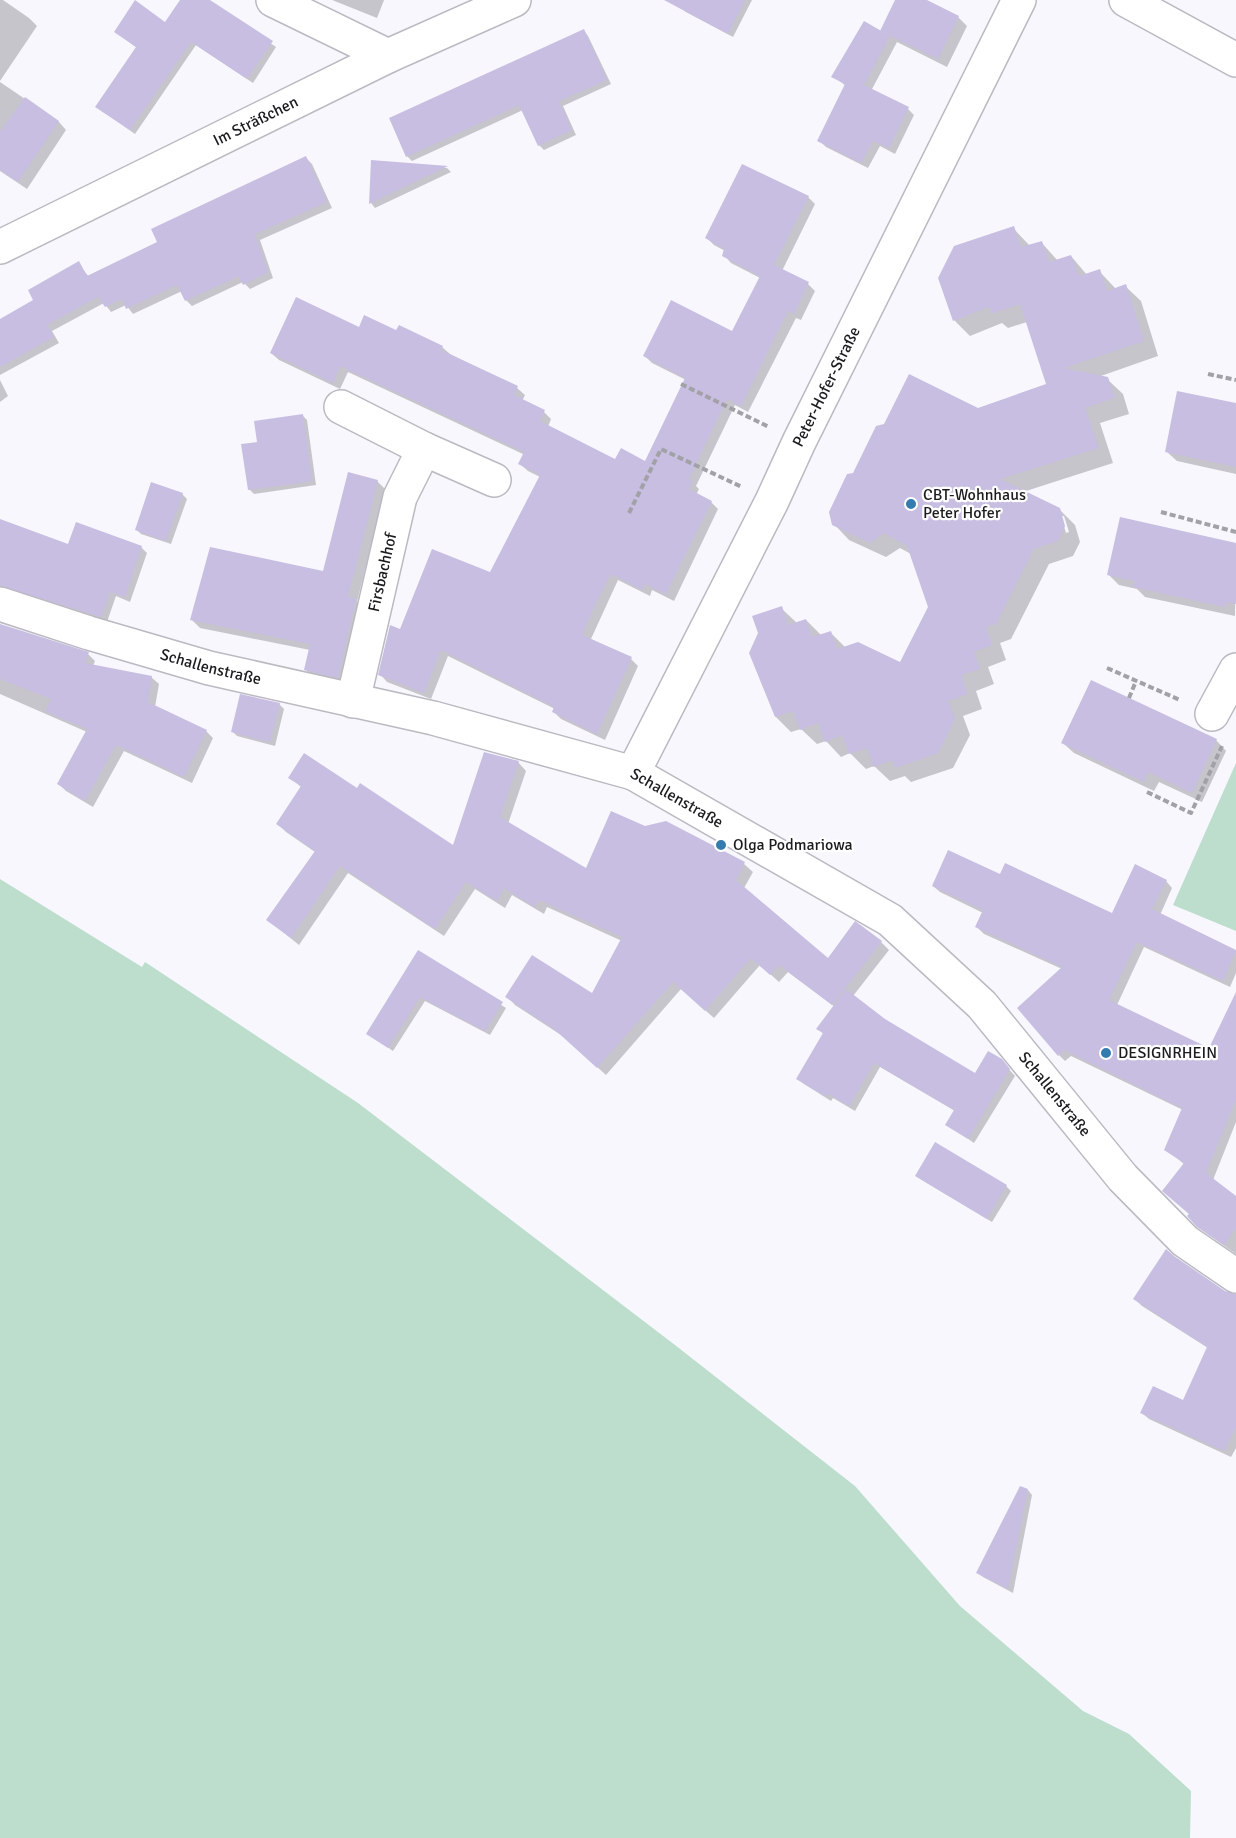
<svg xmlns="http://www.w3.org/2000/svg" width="1236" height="1838" viewBox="0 0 1236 1838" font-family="Signika,sans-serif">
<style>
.green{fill:#bddecd}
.shadow{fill:#0003;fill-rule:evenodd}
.building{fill:#c7bee2}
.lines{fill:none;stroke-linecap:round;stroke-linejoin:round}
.minor-casing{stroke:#bbb9c1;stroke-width:36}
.path{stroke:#a2a1a6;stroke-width:4;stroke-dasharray:6 3;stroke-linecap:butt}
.minor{stroke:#fff;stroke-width:33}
.poi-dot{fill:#347baf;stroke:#fff;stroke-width:2}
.labels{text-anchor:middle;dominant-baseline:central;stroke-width:4.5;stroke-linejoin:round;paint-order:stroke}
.street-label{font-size:16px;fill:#1c1b1e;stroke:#fff}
.poi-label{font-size:16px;fill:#1c1b1e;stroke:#fff;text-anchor:start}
</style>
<rect width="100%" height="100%" fill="#f8f7fe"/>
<g class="green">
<polygon points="1236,763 1236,931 1173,905"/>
<polygon points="0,879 142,967 145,962 358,1103 675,1345 855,1486 960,1606 1083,1711 1129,1734 1191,1791 1190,1838 0,1838"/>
</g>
<g class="shadow">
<polygon points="0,0 3,0 29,18 37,26 0,81"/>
<polygon points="182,0 207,0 276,47 253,83 196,45 135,134 102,111 137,48 116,32 166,24"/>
<polygon points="332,0 384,0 377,18"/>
<polygon points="685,0 752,0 733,37 686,12 681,8"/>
<polygon points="897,0 923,0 958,17 967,26 947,67 897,42 871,91 908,109 914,115 895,154 880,146 868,168 826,147 819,140 846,86 833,76 886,35"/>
<polygon points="584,31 588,36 611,84 563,106 576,135 544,150 539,145 523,110 412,161 407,156"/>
<polygon points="0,82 59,122 66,130 27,189 0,171"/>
<polygon points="306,158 312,164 332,208 260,240 273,278 250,289 243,282 192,306 186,300 182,291 133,314 126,305 111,312 104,303 52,331 59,343 0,375 0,320 35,301 78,263 89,277 159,243"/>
<polygon points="373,161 447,168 451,172 375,208 371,203"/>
<polygon points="808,197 815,204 782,271 808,284 815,291 801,320 796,318 748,412 735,405 696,486 699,489 696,495 711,502 718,509 674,601 652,590 650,596 618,580 591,639 631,659 638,666 605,740 561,719 554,712 555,709 448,656 431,699 387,682 380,674 401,631 491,574 540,477 528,471 520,464 525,455 348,372 340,389 279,360 271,353 359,329 397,332 442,347 450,354 517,388 525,395 522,401 544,412 551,419 548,427 615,461 646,463 686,380 652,363 645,356 733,333 760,278 731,263 724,255 725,251 714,245 707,238"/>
<path d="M 1013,228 L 1030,246 L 1041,242 L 1058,261 L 1071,256 L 1087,275 L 1099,271 L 1116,289 L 1125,286 L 1141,301 L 1158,356 L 1098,377 L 1107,379 L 1123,394 L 1129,414 L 1100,423 L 1113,463 L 1023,492 L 1059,509 L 1075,525 L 1080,542 L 1073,556 L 1049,564 L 1011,639 L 1000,643 L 1006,660 L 988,667 L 994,684 L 976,691 L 982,709 L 963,716 L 970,735 L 953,768 L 911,782 L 905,776 L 890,781 L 874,766 L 866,769 L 850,753 L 841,757 L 826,741 L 817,744 L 801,729 L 791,732 L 776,717 L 781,608 L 797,623 L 806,620 L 822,636 L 831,633 L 846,648 L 900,664 L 929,607 L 911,554 L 900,548 L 886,557 L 849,540 L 834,524 L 978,409 L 1048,385 L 1027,322 L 1008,328 L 1002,323 L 970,336 L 955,321 L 940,278 ZM 1061,516 L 1064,516 L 1069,532 L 1066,533 Z"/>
<polygon points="0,380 8,396 0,402"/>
<polygon points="1236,405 1236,474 1177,461 1166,451"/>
<polygon points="302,415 307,420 316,485 254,494 249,489 258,443"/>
<polygon points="377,481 385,489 357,602 364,609 346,685 314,678 306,670 310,650 200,628 192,620 324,572"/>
<polygon points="182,494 187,499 171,544 141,534 136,529"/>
<polygon points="0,521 69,546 141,547 147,553 130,602 116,596 107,622 16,592 0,575"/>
<polygon points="1236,545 1235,616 1145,597 1137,589 1119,585 1109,575"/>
<polygon points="0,625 88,654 95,661 93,666 151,677 159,684 155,707 206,731 213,738 192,783 124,751 93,807 66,791 59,784 87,732 0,694"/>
<polygon points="279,704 284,709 275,746 237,736 232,731"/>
<polygon points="1216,740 1226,751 1202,802 1159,782 1154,791 1074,753 1063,743"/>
<polygon points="518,762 526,771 508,824 587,870 645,828 665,822 744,864 753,872 744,888 828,960 881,942 889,950 853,996 884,1020 976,1075 1007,1067 1015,1076 974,1143 947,1124 955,1111 880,1067 855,1111 833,1098 831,1101 804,1084 798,1079 824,1035 818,1028 835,1007 788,972 779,982 760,965 714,1018 681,989 606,1075 564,1037 515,1005 507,996 592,995 622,941 547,907 544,914 512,895 505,908 475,889 444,936 348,873 299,945 268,920 315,852 286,832 278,824 302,788 290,777 357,790 454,848"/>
<polygon points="1001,876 1113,915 1166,881 1172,888 1160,915 1236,951 1236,973 1230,987 1144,947 1117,1005 1210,1050 1236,1030 1236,1122 1213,1180 1236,1198 1236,1254 1206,1233 1189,1216 1185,1165 1166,1149 1183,1110 1071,1056 1065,1061 1059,1055 1062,969 984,934 977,927 983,913 940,892 933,886"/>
<polygon points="418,952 506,1008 490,1035 425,1001 393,1051 368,1034"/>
<polygon points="917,1176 1006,1186 1011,1191 992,1222 922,1180"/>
<polygon points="1225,1293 1236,1296 1236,1448 1231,1457 1149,1419 1142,1413 1183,1402 1208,1348 1142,1306 1135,1299"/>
<polygon points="1028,1490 1032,1495 1013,1593 983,1577 978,1573"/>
</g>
<g class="building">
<polygon points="135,0 165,22 180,0 210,0 273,41 247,79 191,42 130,130 95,107 136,47 114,32"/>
<polygon points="664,0 745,0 728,34"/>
<polygon points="895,0 927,0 959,16 938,59 880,31"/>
<polygon points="864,21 890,36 864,85 909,107 889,148 873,141 861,163 817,141 845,84 831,77"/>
<polygon points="584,29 607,80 559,101 572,130 538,146 519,105 406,157 389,118"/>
<polygon points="25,97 59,121 18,182 0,170 0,132"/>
<polygon points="306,156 327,202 255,234 268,272 243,285 239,276 185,301 177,285 126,309 122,299 105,307 98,297 47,325 54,337 0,367 0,319 33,300 28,290 79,261 87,276 157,242 151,229"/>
<polygon points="371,160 448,166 369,204"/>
<polygon points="742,164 809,196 774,265 809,282 794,314 788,311 741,406 727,399 689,479 693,481 689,489 712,501 666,594 645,584 642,590 611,574 596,603 582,635 632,657 597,734 552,712 554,707 441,650 424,693 378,675 390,625 400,629 432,549 490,572 540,475 518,464 524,452 340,366 333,383 270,353 296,297 359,327 364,315 396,330 399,325 443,346 441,350 518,386 514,395 545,410 540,421 615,459 621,448 645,461 685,378 643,356 671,300 732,331 760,276 722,256 724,249 705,238"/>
<polygon points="1014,226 1021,247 1042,241 1049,262 1071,255 1079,276 1100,269 1107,291 1126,284 1144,341 1064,368 1108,377 1115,398 1085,408 1099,448 1000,479 1060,508 1065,526 1058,541 1034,549 996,624 986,627 992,645 974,652 980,669 961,675 968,694 948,701 955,719 938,753 895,768 892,760 873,767 867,748 849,754 842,735 825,742 818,723 800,730 793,711 775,717 749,653 758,633 752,616 782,606 788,625 806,619 812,637 831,631 837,649 858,642 900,662 928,607 907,546 884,533 870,543 832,525 829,512 847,474 853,473 876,426 884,424 909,374 978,408 1046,384 1020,304 991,314 989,307 953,321 938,278 954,246"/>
<polygon points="1177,391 1236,403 1236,467 1165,452"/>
<polygon points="303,414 312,481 248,490 241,444 257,442 254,421"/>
<polygon points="348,472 378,480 348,597 356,599 338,678 304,670 310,644 190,620 210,547 323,571"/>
<polygon points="151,482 183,493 166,541 135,530"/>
<polygon points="1120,517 1236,543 1236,604 1226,602 1225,607 1133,587 1134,581 1107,575"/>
<polygon points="0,519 68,544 76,522 142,546 125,597 110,592 101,617 0,586"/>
<polygon points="0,624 89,652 85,663 152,676 148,702 207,730 184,777 116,745 85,801 57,784 87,729 45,711 51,699 0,679"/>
<polygon points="1091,680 1217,739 1192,793 1148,772 1144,782 1061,743"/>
<polygon points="240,694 280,703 270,742 231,732"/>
<polygon points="484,752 519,761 500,817 586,868 611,811 645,826 666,821 745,862 736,880 828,958 855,921 882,941 832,1005 779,965 770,975 751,958 705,1011 673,982 597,1068 554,1029 505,997 532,955 592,993 622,937 539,900 535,907 504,888 497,901 466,882 435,929 340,866 291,938 266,920 315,851 276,824 301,786 288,778 304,753 357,788 360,783 453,845"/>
<polygon points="948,850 1000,874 1005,863 1112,913 1135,864 1167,880 1152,909 1236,950 1223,981 1137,942 1109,1000 1209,1048 1236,992 1236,1099 1206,1173 1236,1196 1236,1228 1224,1245 1197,1227 1187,1216 1189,1214 1162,1191 1184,1163 1164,1150 1182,1108 1064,1050 1058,1056 1017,1008 1062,967 975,927 983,910 932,886"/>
<polygon points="418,950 503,1002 485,1031 420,997 388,1048 366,1034"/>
<polygon points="846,989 885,1019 975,1073 988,1051 1002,1059 1010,1069 968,1139 945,1125 954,1110 874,1063 849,1106 827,1093 825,1096 796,1079 823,1033 816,1029"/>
<polygon points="935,1142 1007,1185 987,1219 915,1176"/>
<polygon points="1166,1249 1174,1256 1225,1291 1236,1294 1236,1427 1224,1451 1140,1413 1153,1386 1183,1400 1207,1347 1133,1299"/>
<polygon points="1020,1486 1028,1489 1008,1589 976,1573"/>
</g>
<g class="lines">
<g class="minor-casing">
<g id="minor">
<polyline points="273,0 388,56"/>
<polyline points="1126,0 1236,60"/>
<path id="s1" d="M 0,247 L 388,56 L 514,0"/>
<polyline points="341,407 424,449"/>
<path id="s2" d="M 0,604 L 89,633 L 209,668 L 433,718 L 633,773 L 890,920 L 982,1005 L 1123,1178 L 1185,1241 L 1236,1276"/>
<path id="s3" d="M 353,701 L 400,497 L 424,449 L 494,480"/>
<polyline points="1212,714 1236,670"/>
<path id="s4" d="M 633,773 L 772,501 L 799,442 L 1019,0"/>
</g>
</g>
<g class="path">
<polyline points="1208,374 1236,380"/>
<polyline points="681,384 769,427"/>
<polyline points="1161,512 1236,532"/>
<polyline points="629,513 661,449 742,487"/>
<polyline points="1107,668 1180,700"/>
<polyline points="1129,698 1136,681"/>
<polyline points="1147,792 1191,813 1222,746"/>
</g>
<use href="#minor" class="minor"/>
</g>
<g class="poi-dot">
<circle cx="911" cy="504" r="6"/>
<circle cx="721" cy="845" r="6"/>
<circle cx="1106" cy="1053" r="6"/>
</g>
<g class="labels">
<g class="street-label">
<text stroke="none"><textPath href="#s1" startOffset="285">Im Sträßchen</textPath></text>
<text stroke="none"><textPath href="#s4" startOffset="432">Peter-Hofer-Straße</textPath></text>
<text stroke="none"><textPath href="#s3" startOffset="132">Firsbachhof</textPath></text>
<text stroke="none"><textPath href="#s2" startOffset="220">Schallenstraße</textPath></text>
<text stroke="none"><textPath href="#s2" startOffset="706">Schallenstraße</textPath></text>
<text stroke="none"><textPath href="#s2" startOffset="1192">Schallenstraße</textPath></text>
</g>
<g class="poi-label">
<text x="923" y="495">CBT-Wohnhaus<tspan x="923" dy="18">Peter Hofer</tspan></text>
<text x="733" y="845">Olga Podmariowa</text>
<text x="1118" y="1053">DESIGNRHEIN</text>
</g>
</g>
</svg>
